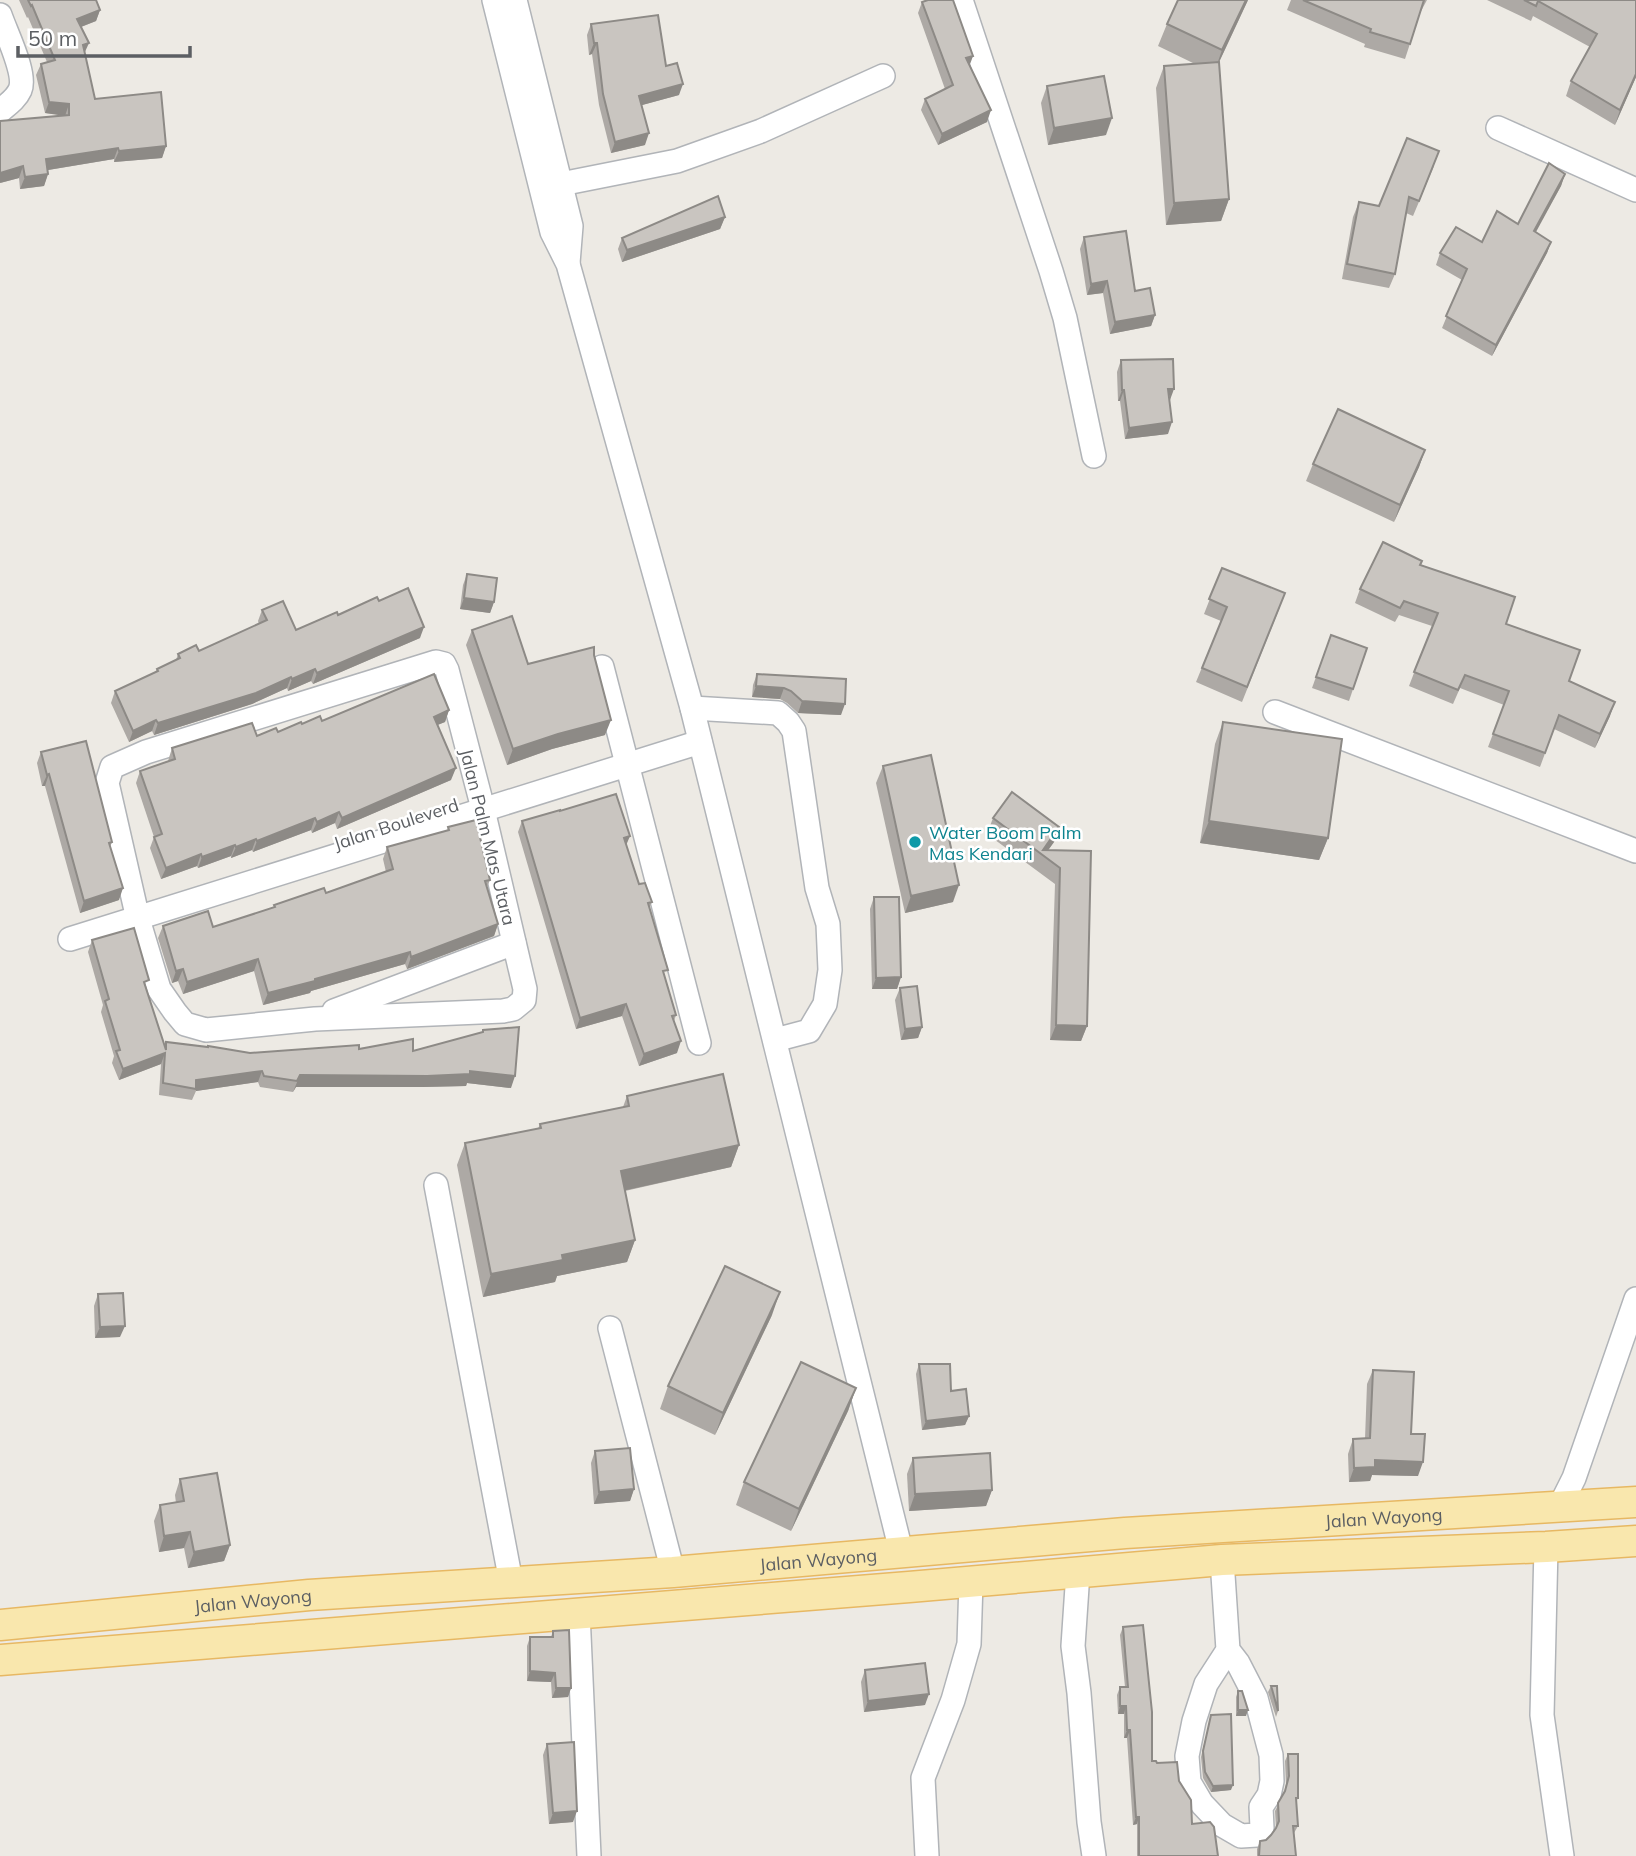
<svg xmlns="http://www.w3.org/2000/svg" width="1636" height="1856" viewBox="0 0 1636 1856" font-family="Mulish,sans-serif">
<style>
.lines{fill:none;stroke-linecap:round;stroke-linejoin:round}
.minor-casing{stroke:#b1b4b8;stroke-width:26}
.major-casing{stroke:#e7b863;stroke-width:33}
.minor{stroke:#fff;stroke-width:23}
.major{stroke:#f9e7ad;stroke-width:30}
.wall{fill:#ada9a5}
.shaded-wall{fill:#8d8a86}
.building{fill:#c9c5c0;stroke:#8d8a86;stroke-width:2}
.culture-dot{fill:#0f9aa8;stroke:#fff;stroke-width:2.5}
.labels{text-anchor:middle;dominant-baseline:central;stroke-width:5;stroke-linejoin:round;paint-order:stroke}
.street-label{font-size:18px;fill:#5c5f63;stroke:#fff}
.culture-label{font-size:18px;fill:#0d838f;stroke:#fff;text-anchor:start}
</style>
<rect width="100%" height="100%" fill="#edeae4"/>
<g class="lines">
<g class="minor-casing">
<g id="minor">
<polyline points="494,0 552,232 568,264 692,708 901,1551"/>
<polyline points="515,0 571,226 568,263"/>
<polyline points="961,0 1051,271 1065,318 1094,456"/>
<path d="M 0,15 C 6,33 27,74 20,90 C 16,99 7,105 0,111"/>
<polyline points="1498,128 1636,190"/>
<polyline points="561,184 677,161 761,131 883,76"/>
<polygon points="436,662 444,664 447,670 480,797 525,989 524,1000 513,1009 503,1011 315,1019 206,1030 185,1024 175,1012 159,989 138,919 107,783 112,767 146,752"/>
<polyline points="602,667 699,1043"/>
<polyline points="692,708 778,713 788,722 794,731 817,888 828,924 830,970 825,1004 809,1031 775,1040"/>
<polyline points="1275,712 1636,851"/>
<polyline points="70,939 700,742"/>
<polyline points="334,1011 514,943"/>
<polyline points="436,1185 511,1582"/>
<polyline points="610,1328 673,1572"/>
<polyline points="1560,1506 1574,1478 1636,1299"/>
<polyline points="1546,1547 1542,1715 1562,1856"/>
<polyline points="1222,1560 1228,1650 1238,1663 1256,1698 1271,1755 1272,1781 1269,1795 1261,1807 1262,1828 1257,1835 1241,1836 1222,1825 1202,1804 1189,1782 1187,1756 1194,1721 1206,1684 1228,1650"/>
<polyline points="1078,1572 1073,1646 1079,1693 1089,1822 1094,1856"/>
<polyline points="578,1613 589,1856"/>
<polyline points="927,1856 923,1778 953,1700 969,1644 971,1582"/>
</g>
</g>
<g class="major-casing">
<g id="major">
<path id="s1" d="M 0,1625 L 309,1595 L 673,1572 L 1125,1533 L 1636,1502"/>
<polyline points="0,1660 909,1587 1222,1560 1546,1547 1636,1541"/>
</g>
</g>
<use href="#minor" class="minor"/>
<use href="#major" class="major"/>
</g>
<g class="wall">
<polygon points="19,0 96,0 100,10 96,21 81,27 85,53 95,99 166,146 162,158 114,162 114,159 48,170 48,174 44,186 20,189 19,178 0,183 64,115 45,113 36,75 41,64 47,62 28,17 27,18"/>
<polygon points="1248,0 1219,62 1229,199 1221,221 1166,225 1156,88 1164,66 1195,64 1158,46 1167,24"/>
<polygon points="1291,0 1427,0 1420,13 1405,59 1364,47 1365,44 1287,10"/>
<polygon points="1487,0 1636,0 1636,77 1615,125 1566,96 1571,81 1590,47 1533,16 1531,21"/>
<polygon points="922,2 969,65 987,122 938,145 921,110 925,99 945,89 918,13"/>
<polygon points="591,24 666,66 679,95 642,105 645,145 611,153 599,105 592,54 589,55 587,35"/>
<polygon points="1047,86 1106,135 1048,145 1041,103"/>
<polygon points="1434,166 1413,216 1406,213 1395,274 1389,288 1342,279 1353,217 1359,202 1379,206"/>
<polygon points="1565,174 1561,186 1535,232 1551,242 1547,253 1492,356 1442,328 1462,280 1436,265 1440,253 1482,242 1518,224"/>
<polygon points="725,217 720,229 622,262 618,249 622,238"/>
<polygon points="1084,237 1155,315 1151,326 1110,334 1103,293 1087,295 1080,249"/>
<polygon points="1121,360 1169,400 1168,434 1125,439 1120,401 1118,401 1117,372"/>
<polygon points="1425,450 1419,467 1394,522 1306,481 1313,464"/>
<polygon points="1421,566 1506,624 1610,716 1595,748 1554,729 1540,767 1488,747 1504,705 1460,688 1453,704 1409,686 1432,626 1399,615 1395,622 1355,603 1360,589"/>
<polygon points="1222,568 1280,607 1242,702 1196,682 1221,621 1204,614"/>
<polygon points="467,574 494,602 490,613 460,609 463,585"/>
<polygon points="379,601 420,638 313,684 311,681 288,691 287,688 252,704 154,735 152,731 129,742 111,703 115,691 156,672 157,669 176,660 178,654 199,651 259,624 258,621 262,610 296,630"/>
<polygon points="472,630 528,664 594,655 605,735 552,749 507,765 466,645"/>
<polygon points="1331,635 1367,648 1349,701 1312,688"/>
<polygon points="757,674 841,715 798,713 787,703 780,699 752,697 753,685"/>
<polygon points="449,710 445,722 437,725 451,780 337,829 335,823 312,833 311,830 253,852 252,850 231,858 231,856 198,868 197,866 161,879 150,848 154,837 136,783 140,771 168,761 172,748 257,736 278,732 302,724 322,721"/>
<polygon points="1223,722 1328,838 1319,860 1200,843 1215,744"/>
<polygon points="41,752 112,842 110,847 119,900 80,913 45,786 42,786 37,763"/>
<polygon points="883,766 953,902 905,913 876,783"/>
<polygon points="560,811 626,846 639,884 652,902 649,908 665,978 676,1015 674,1021 677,1053 639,1066 622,1016 576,1029 518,832 522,821"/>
<polygon points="993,818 1059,827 1054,842 1048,850 1091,851 1087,1026 1081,1041 1050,1040 1055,884 987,834"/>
<polygon points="448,827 490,880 487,887 498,924 494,936 407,969 405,964 311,991 310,993 263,1005 254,971 183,994 178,981 172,983 158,938 163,926 213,927 274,907 274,905 326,893 386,872 383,859 387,847 447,831"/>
<polygon points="874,897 901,977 897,989 872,989 870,909"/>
<polygon points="92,940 146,989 164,1047 166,1042 250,1053 359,1049 413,1051 511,1088 467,1083 466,1086 423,1087 296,1087 293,1092 260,1087 258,1082 196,1091 192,1100 159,1095 161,1064 119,1080 112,1063 114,1056 101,1012 103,1005 88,952"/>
<polygon points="900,988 922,1027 918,1038 901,1040 895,1000"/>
<polygon points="627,1096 739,1145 731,1167 625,1191 635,1240 627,1262 557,1276 555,1282 483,1297 457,1165 465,1143 538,1129 540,1124 623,1107"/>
<polygon points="98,1294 120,1337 95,1338 94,1306"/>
<polygon points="772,1315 715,1435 660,1409 668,1386"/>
<polygon points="919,1364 951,1391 969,1416 965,1425 922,1430 916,1374"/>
<polygon points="1373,1370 1411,1434 1418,1476 1372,1475 1370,1481 1349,1482 1348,1454 1353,1439 1365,1439 1367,1384"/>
<polygon points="856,1388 848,1411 791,1531 736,1505 744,1482"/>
<polygon points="595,1451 634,1489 630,1501 594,1504 591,1463"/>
<polygon points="913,1458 992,1490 986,1506 909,1511 907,1474"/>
<polygon points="180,1479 230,1545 224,1561 188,1568 184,1548 159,1552 154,1521 160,1505 176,1503 175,1495"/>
<polygon points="1123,1627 1152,1761 1157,1763 1179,1781 1192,1824 1218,1856 1137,1856 1137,1824 1133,1825 1127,1738 1124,1738 1124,1714 1118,1714 1117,1695 1120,1687 1125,1687 1120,1635"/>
<polygon points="553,1631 571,1688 568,1697 552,1698 551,1682 527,1681 527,1646 530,1637 551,1637"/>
<polygon points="865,1670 925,1705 864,1712 861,1682"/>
<polygon points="1271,1686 1278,1711 1276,1717 1268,1692"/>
<polygon points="1238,1691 1246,1716 1236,1716 1236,1697"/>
<polygon points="1211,1715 1231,1790 1211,1792 1203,1778 1201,1757"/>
<polygon points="547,1744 573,1822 549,1824 543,1755"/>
<polygon points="1288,1754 1298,1798 1296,1802 1298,1826 1294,1833 1296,1856 1257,1856 1257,1849 1260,1841 1266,1840 1271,1835 1276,1828 1275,1811 1284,1794 1286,1784 1285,1761"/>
</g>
<g class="shaded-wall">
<polygon points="1246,0 1248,0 1214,73 1222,50"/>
<polygon points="100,10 96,21 73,30 77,19"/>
<polygon points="89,43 84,54 83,45"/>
<polygon points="594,43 597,43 592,54 589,55"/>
<polygon points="973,56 969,67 966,58"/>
<polygon points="1636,74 1636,77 1615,125 1620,110"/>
<polygon points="683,84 679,95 635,107 639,96"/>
<polygon points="49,102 69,104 65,116 45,113"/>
<polygon points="991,110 987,122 938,145 942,134"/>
<polygon points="1112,118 1106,135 1048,145 1054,128"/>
<polygon points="649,133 645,145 611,153 615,142"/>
<polygon points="166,146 162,158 114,162 119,151"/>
<polygon points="118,148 114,159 42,171 46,159"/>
<polygon points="23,166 19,178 0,183 0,173"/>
<polygon points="48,174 44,186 20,189 25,177"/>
<polygon points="1565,174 1561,186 1530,243 1534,231"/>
<polygon points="1229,199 1221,221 1166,225 1174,203"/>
<polygon points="725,217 720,229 622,262 627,250"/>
<polygon points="1551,242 1547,253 1492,356 1496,345"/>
<polygon points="1107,281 1103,293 1087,295 1091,284"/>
<polygon points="1155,315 1151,326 1110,334 1115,322"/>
<polygon points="1168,389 1174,389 1170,400"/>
<polygon points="1122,390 1124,390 1120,401 1118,401"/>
<polygon points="1172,422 1168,434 1125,439 1129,428"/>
<polygon points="1425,450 1419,467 1394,522 1400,505"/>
<polygon points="464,598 494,602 490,613 460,609"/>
<polygon points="424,627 420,638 313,684 317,673"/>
<polygon points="315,669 311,681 288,691 292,679"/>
<polygon points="291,677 287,688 252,704 154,735 158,723"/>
<polygon points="756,686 784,688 780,699 752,697"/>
<polygon points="802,701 845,704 841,715 798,713"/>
<polygon points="1615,702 1610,716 1595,748 1600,734"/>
<polygon points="449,710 445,722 430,728 434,717"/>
<polygon points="156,720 152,731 129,742 133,731"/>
<polygon points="611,720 605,735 552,749 507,765 513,749 558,734"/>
<polygon points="456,768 451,780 337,829 342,818"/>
<polygon points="49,774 45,786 42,786 47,775"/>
<polygon points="339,812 335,823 312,833 317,822"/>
<polygon points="315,818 311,830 253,852 257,841"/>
<polygon points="1209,821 1328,838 1319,860 1200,843"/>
<polygon points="1059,827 1054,842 1044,856 1043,850"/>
<polygon points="630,836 625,848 624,838"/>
<polygon points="256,839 252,850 231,858 236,847"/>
<polygon points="235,845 231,856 198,868 202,857"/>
<polygon points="201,854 197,866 161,879 166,868"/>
<polygon points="959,885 953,902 905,913 911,896"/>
<polygon points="123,888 119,900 80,913 84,901"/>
<polygon points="498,924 494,936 407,969 411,957"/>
<polygon points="410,952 405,964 311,991 310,993 263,1005 268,993"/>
<polygon points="258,959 254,971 183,994 187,982"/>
<polygon points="183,969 178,981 172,983 176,971"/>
<polygon points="901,977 897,989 872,989 876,978"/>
<polygon points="626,1004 622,1016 576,1029 580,1018"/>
<polygon points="1056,1025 1087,1026 1081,1041 1050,1040"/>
<polygon points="922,1027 918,1038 901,1040 905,1029"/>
<polygon points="681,1041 677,1053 639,1066 644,1054"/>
<polygon points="165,1053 161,1064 119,1080 123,1069"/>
<polygon points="262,1071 258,1082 196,1091 196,1080"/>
<polygon points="470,1071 515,1076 511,1088 467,1083 466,1086 423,1087 296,1087 293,1092 300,1075"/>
<polygon points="739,1145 731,1167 613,1193 621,1171"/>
<polygon points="635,1240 627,1262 557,1276 555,1282 483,1297 491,1274 562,1255"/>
<polygon points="780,1292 772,1315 715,1435 723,1413"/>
<polygon points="125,1326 120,1337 95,1338 100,1327"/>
<polygon points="856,1388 848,1411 791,1531 799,1509"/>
<polygon points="969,1416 965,1425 922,1430 926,1421"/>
<polygon points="1375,1460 1423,1462 1418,1476 1372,1475 1370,1481 1349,1482 1354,1468"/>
<polygon points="634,1489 630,1501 594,1504 599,1492"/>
<polygon points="992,1490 986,1506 909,1511 915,1494"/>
<polygon points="190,1532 184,1548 159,1552 164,1536"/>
<polygon points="230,1545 224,1561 188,1568 194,1552"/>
<polygon points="530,1671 555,1673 551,1682 527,1681"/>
<polygon points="556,1688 571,1688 568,1697 552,1698"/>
<polygon points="929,1694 925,1705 864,1712 868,1701"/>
<polygon points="1120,1706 1126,1706 1124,1714 1118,1714"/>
<polygon points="1238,1710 1248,1710 1246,1716 1236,1716"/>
<polygon points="1127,1730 1130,1730 1127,1738 1124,1738"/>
<polygon points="1233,1785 1231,1790 1211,1792 1213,1786"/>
<polygon points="577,1811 573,1822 549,1824 553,1813"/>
<polygon points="1136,1817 1139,1817 1137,1824 1133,1825"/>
</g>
<g class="building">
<polygon points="28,0 96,0 100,10 77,19 89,43 83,45 95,99 161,92 166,146 119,151 118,148 46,159 48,174 25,177 23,166 0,173 0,121 69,115 69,104 49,102 41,64 55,60 32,5 31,6"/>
<polygon points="928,0 953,0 973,56 966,58 991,110 942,134 925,99 953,85 922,2"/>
<polygon points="1178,0 1246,0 1222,50 1167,24"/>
<polygon points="1303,0 1424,0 1410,44 1370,32 1371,29"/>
<polygon points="1524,0 1636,0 1636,74 1620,110 1571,81 1597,34 1538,1 1536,6"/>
<polygon points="658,15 666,66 677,63 683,84 639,96 649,133 615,142 603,94 597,43 594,43 591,24"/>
<polygon points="1219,62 1229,199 1174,203 1164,66"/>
<polygon points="1104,76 1112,118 1054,128 1047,86"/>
<polygon points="1407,138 1439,151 1419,201 1409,197 1395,274 1347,264 1359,202 1379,206"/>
<polygon points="1549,163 1565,174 1534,231 1551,242 1496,345 1446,316 1467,269 1440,253 1456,227 1482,242 1497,211 1518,224"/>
<polygon points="718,196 725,217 627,250 622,238"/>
<polygon points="1126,231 1135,291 1150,288 1155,315 1115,322 1107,281 1091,284 1084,237"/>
<polygon points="1173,359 1174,389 1168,389 1172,422 1129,428 1124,390 1122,390 1121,360"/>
<polygon points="1338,409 1425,450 1400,505 1313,464"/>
<polygon points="1383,542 1422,561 1420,565 1515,597 1506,624 1580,650 1569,681 1615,702 1600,734 1559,715 1545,753 1493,734 1509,691 1465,675 1458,690 1414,672 1438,613 1404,601 1400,608 1360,589"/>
<polygon points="1222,568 1285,593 1247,687 1202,668 1227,607 1209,599"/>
<polygon points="467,574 497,578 494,602 464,598"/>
<polygon points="408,588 424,627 317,673 315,669 292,679 291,677 256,693 158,723 156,720 133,731 115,691 158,671 157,669 180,658 178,654 196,645 199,651 267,620 262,610 283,601 296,630 337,612 338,615 377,597 379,601"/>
<polygon points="512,616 528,664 594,647 594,655 611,720 558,734 513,749 472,630"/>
<polygon points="1331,635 1367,648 1353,689 1316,677"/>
<polygon points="434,674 449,710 434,717 456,768 342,818 339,812 317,822 315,818 257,841 256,839 236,847 235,845 202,857 201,854 166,868 154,837 162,834 140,771 175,759 172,748 252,723 257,736 276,728 278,732 301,722 302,724 320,716 322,721"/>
<polygon points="757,674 846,679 845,704 802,701 791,691 784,688 756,686"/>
<polygon points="1223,722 1342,739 1328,838 1209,821"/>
<polygon points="86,741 112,842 109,843 123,888 84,901 49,774 47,775 41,752"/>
<polygon points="931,755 959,885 911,896 883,766"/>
<polygon points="1012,792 1059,827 1043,850 1091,851 1087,1026 1056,1025 1060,868 993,818"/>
<polygon points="616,794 630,836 624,838 639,884 645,883 652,902 648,903 668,970 663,971 676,1015 672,1016 681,1041 644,1054 626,1004 580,1018 522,821 560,810 560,811"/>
<polygon points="476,820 490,880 485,881 498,924 411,957 410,952 315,979 315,981 268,993 258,959 187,982 183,969 176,971 163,926 208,911 213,927 275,907 274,905 324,888 326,893 393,869 387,847 449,830 448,827"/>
<polygon points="874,897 899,897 901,977 876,978"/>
<polygon points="134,928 149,980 144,982 166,1050 166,1042 208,1047 208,1046 250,1053 359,1045 359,1049 413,1039 413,1051 483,1032 483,1030 519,1027 515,1076 470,1071 470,1074 427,1076 300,1075 297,1081 264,1076 262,1071 196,1080 196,1089 163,1083 165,1053 123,1069 116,1051 120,1050 105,1001 109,999 92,940"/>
<polygon points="917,986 922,1027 905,1029 900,988"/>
<polygon points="723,1074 739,1145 621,1171 635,1240 562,1255 563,1260 491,1274 465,1143 541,1128 540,1124 629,1106 627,1096"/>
<polygon points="725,1266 780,1292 723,1413 668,1386"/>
<polygon points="123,1293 125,1326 100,1327 98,1294"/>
<polygon points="801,1362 856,1388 799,1509 744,1482"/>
<polygon points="919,1364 950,1364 951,1391 966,1389 969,1416 926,1421"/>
<polygon points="1373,1370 1414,1372 1411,1434 1425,1434 1423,1462 1375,1460 1375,1467 1354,1468 1353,1439 1370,1438"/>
<polygon points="630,1448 634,1489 599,1492 595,1451"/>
<polygon points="990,1453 992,1490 915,1494 913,1458"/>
<polygon points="217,1473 230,1545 194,1552 190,1532 164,1536 160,1505 184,1501 180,1479"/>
<polygon points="1143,1625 1152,1712 1152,1761 1156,1761 1157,1763 1177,1762 1179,1781 1191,1800 1192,1824 1210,1822 1214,1827 1218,1856 1139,1856 1139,1817 1136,1817 1130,1730 1127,1730 1126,1706 1120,1706 1120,1687 1128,1687 1123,1627"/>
<polygon points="569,1630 571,1688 556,1688 555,1673 530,1671 530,1637 553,1637 553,1631"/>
<polygon points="925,1663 929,1694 868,1701 865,1670"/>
<polygon points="1271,1686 1277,1686 1278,1711 1272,1689"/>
<polygon points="1238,1691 1242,1691 1248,1710 1238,1710"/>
<polygon points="1231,1714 1233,1785 1213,1786 1205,1772 1203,1751 1211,1715"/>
<polygon points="574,1742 577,1811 553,1813 547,1744"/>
<polygon points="1288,1754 1298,1754 1298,1798 1296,1798 1298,1826 1293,1826 1296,1856 1259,1856 1260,1841 1266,1840 1271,1835 1276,1828 1279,1821 1278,1803 1285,1791 1289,1776"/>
</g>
<circle class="culture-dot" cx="915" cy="842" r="7"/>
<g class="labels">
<g class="street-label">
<text transform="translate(396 824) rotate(-18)">Jalan Bouleverd</text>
<text transform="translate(488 837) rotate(76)">Jalan Palm Mas Utara</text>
<text stroke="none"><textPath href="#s1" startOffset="1388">Jalan Wayong</textPath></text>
<text stroke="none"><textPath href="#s1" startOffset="821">Jalan Wayong</textPath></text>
<text stroke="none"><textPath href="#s1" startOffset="254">Jalan Wayong</textPath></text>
</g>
<g class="culture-label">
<text x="929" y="832">Water Boom Palm<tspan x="929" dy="21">Mas Kendari</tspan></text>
</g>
</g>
<path d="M18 46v10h172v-10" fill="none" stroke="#5c5f63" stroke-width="3.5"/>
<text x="28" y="46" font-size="21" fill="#5c5f63" stroke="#ffffff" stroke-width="5" paint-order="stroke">50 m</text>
</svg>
